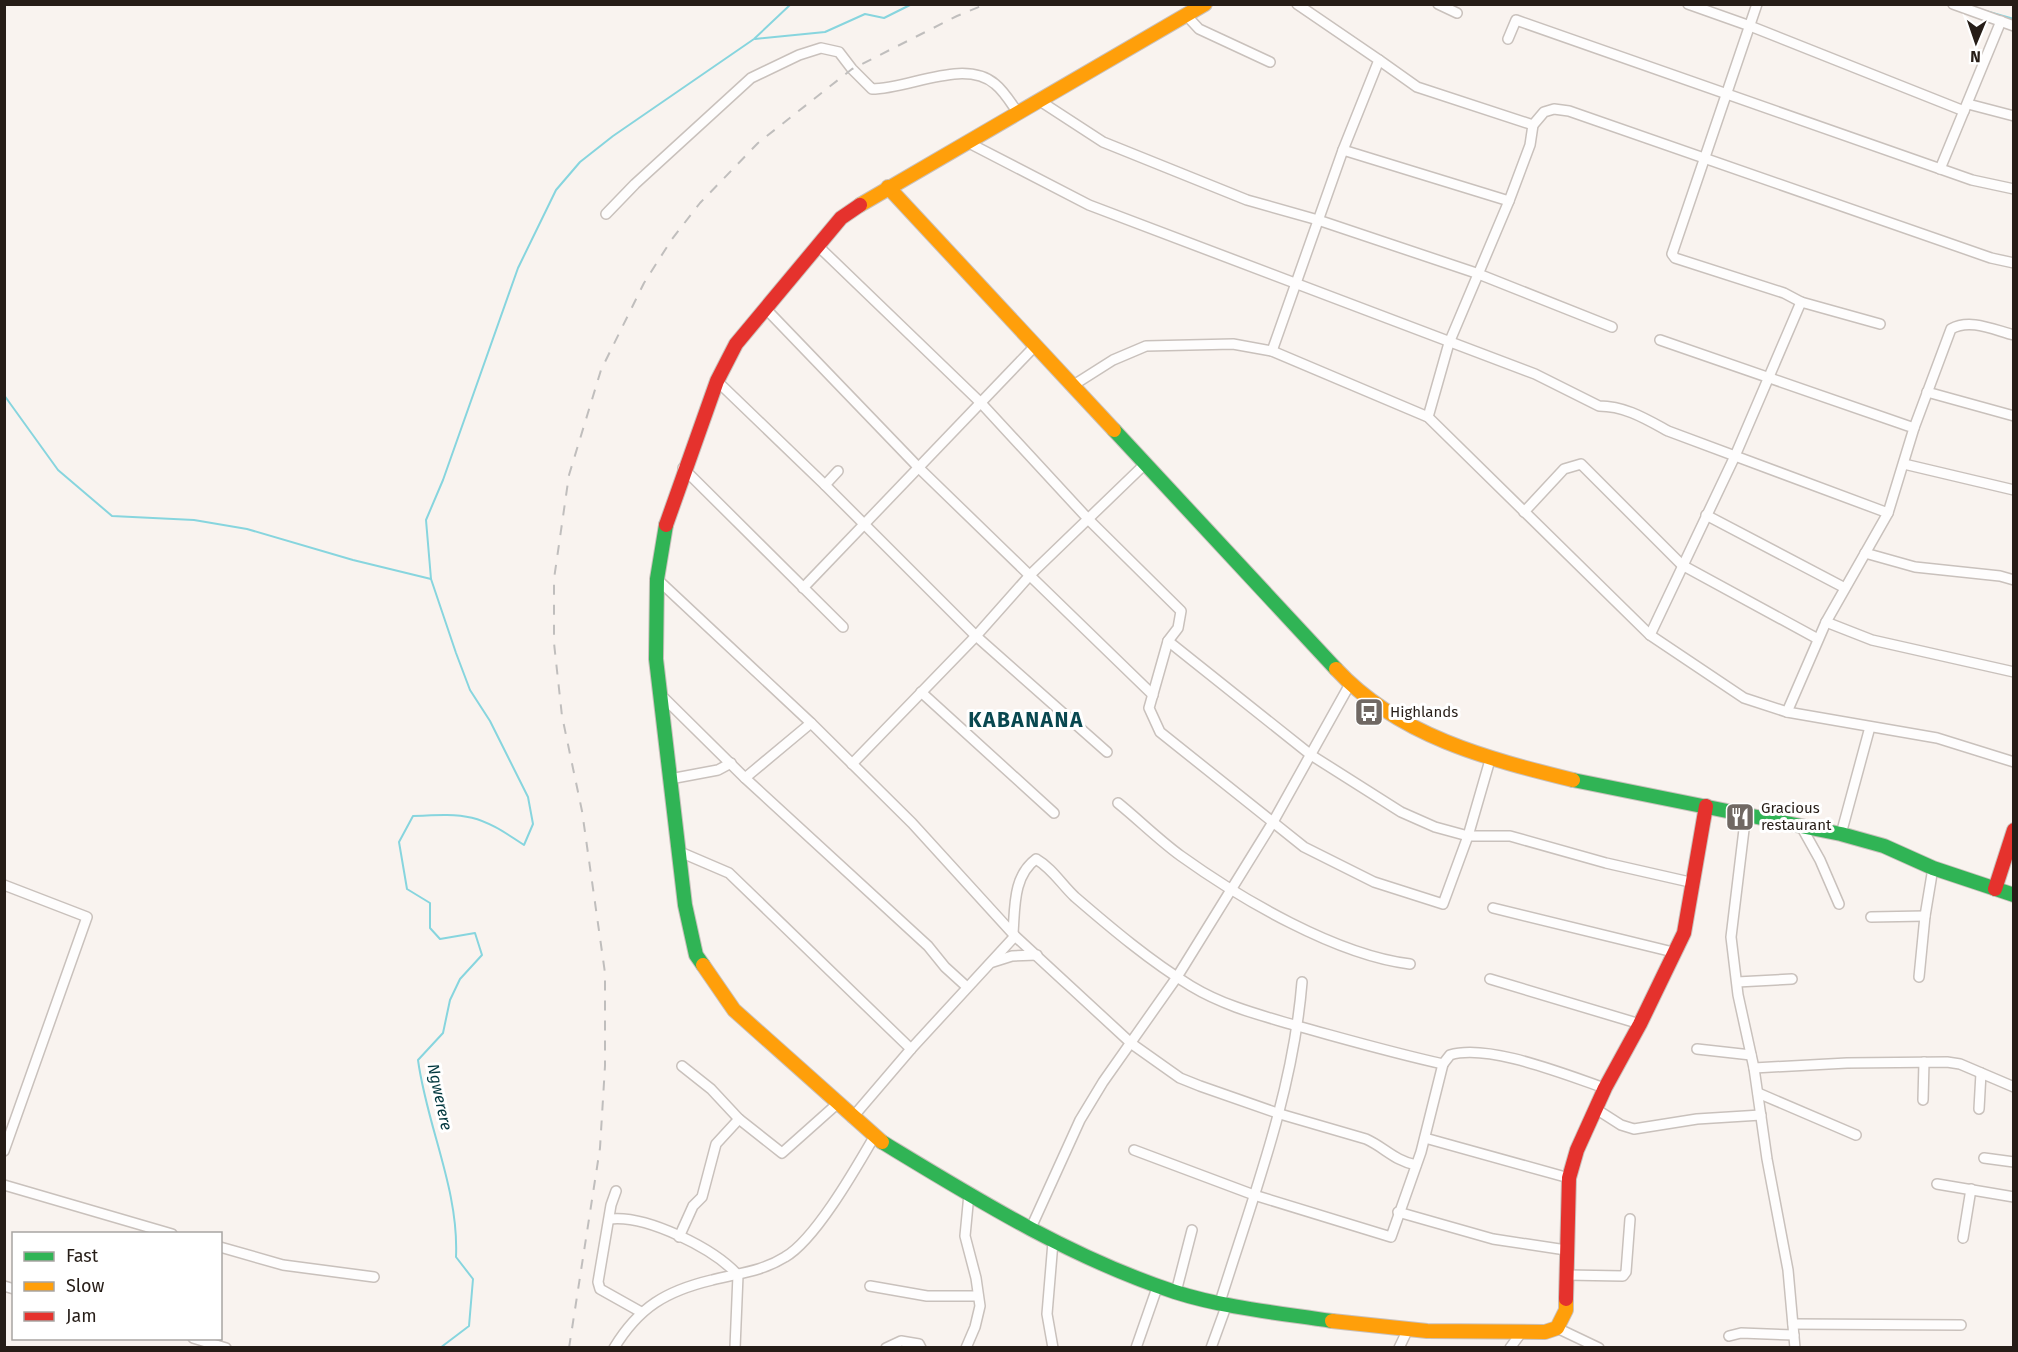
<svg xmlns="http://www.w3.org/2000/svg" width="2018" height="1352" viewBox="0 0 2018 1352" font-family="'Fira Sans',sans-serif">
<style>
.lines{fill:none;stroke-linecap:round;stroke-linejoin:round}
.stream{stroke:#87d5de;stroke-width:2}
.street-casing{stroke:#c9c1bc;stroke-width:12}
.fast-casing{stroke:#c9c1bc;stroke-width:16}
.slow-casing{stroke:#c9c1bc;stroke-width:16}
.jam-casing{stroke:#c9c1bc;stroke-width:16}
.street{stroke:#fefdfd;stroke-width:9}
.fast{stroke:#30b455;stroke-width:14}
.slow{stroke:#ff9f0a;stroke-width:14}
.jam{stroke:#e5322d;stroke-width:14}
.rail{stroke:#c0bebd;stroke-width:2;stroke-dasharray:10 10;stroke-linecap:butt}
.labels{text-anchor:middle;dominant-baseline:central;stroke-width:6;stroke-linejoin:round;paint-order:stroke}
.poi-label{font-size:15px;fill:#261d17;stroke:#fff;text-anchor:start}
.water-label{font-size:16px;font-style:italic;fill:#00373e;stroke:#fff}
.district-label{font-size:21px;font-weight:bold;letter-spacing:1.5px;fill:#094850;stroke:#fff}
</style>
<rect width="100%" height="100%" fill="#f9f3ef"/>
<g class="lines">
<g class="stream">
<polyline points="1982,10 2014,19"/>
<polyline points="755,39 825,32 865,14 884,18 912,4"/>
<polyline points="4,395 58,470 112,516 194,520 247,529 353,560 431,579"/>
<path d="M 440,1348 L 469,1326 L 473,1279 L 456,1257 C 459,1189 427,1127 418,1060 L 443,1033 L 450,1000 L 460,979 L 482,955 L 475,933 L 440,939 L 430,928 L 430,903 L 407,889 L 399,842 L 413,816 C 468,813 478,814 524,845 L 533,824 L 528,797 L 490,721 L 470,690 L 456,653 L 431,579 L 426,520 L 443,480 L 518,268 L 556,190 L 580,162 L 613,136 L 754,39 L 791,4"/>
</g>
<g class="street-casing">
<g id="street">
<polyline points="1438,4 1457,13"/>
<polyline points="1688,4 1750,26 1964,111"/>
<polyline points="1757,4 1672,254 1675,258 1784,293 1801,302"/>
<polyline points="1953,4 2014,26"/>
<polyline points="1186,15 1199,29 1270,62"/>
<polyline points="1508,39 1516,20 1972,180 2014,189"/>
<polyline points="1379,60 1417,87 1533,125"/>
<polyline points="1040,101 1103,142 1247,200 1318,220 1476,273 1612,327"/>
<polyline points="1968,104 2014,116"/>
<path d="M 967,142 L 1089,205 L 1535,374 L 1599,406 C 1625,406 1646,419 1668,431 L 1888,513"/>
<polyline points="1343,150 1509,201"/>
<polyline points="1940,169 2001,21"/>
<path d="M 606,214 L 635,184 L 751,78 L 799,55 L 821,48 L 839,52 L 852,69 L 872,89 C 909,89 964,58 995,84 C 1004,91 1011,103 1018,113"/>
<polyline points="817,245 981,403 1090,521 1181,611 1178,628 1168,641 1149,708 1160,732 1304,847 1374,882 1443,904 1468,836 1490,760"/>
<polyline points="765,308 920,469 1153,695"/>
<polyline points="1660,340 1914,428 1888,513 1826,622 1787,712"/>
<polyline points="1272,351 1343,150 1379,60 1297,4"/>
<polyline points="717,381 825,485 838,471"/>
<polyline points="1072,386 1113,360 1146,346 1233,344 1272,351 1428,417 1650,635 1744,698 1787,712 1937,738 2014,762"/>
<polyline points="1927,392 2014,416"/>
<polyline points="1428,417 1449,343 1509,201 1530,145 1533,125 1544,112 1554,109 1569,111 1991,258 2014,263"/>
<path d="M 1914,428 L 1951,329 C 1970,318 1994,330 2014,335"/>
<polyline points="1904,464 2014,490"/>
<polyline points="683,468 843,627"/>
<polyline points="825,485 976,636 1107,752"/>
<polyline points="1524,512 1564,469 1581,464 1682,565 1818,639"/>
<polyline points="1706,515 1845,588"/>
<polyline points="1865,553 1915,567 2000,576 2014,580"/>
<path d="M 657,579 L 811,723 L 912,823 L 1015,936 L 1132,1044 L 1180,1078 L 1200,1086 L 1280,1114 L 1366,1139 C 1384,1147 1395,1161 1416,1165"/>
<polyline points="803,588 1036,345"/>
<polyline points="1826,622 1872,640 2014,672"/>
<polyline points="1650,635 1735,456 1801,302 1880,324"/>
<polyline points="1168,641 1311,755 1401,812 1435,827 1468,836 1510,836 1606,863 1694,883"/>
<polyline points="921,692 1054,813"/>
<polyline points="661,695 745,778 928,946 945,967 967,987"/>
<polyline points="852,764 976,636 1031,574 1145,464"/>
<polyline points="745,778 811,723"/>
<polyline points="670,779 718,770 731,763"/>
<path d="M 1118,803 C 1139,820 1159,840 1181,856 C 1241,899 1336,955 1410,964"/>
<polyline points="1746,813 1731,937 1738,995 1754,1068 1767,1159 1788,1270 1795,1348"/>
<polyline points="1801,826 1820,860 1839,904"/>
<polyline points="1841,834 1870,727"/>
<polyline points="680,852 729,873 911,1049"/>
<polyline points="4,885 87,917 4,1151"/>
<polyline points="1493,908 1673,952"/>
<polyline points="1871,917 1925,916"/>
<path d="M 1013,933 C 1015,907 1013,876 1036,859 C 1053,869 1061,884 1075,897 C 1111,928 1150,961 1191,986 C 1224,1006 1260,1015 1297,1026 C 1345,1039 1393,1053 1443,1064 L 1450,1055 C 1488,1043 1566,1075 1605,1088"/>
<polyline points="993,962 1012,956 1037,955"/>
<polyline points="1919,977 1925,916 1933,868"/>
<polyline points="1490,979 1640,1024"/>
<polyline points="1737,982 1792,979"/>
<polyline points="1697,1049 1751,1055"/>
<polyline points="682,1066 711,1089 739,1119 782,1153 837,1104"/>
<polyline points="1754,1068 1847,1063 1947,1062 1960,1064 2014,1087"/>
<polyline points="1758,1093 1856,1135"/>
<polyline points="1923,1100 1924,1062"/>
<polyline points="1596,1109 1621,1125 1634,1129 1697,1119 1761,1115"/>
<polyline points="1979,1109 1981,1073"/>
<polyline points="852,1118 911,1049 1015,936"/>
<polyline points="1425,1138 1569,1178"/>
<polyline points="1134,1150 1254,1195 1391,1237 1421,1152 1443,1064"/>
<polyline points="1984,1158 2014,1162"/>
<polyline points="1937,1184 2014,1197"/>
<polyline points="4,1185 172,1234"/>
<polyline points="616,1191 611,1205 598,1282 600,1289 641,1312"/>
<polyline points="1398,1212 1493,1239 1566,1250"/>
<path d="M 610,1219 C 647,1215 713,1248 738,1275 L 735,1348"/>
<polyline points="1030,1230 1080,1120 1103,1082 1177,977 1273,822 1350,684"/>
<polyline points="679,1237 693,1206 702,1197 716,1144 739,1119"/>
<polyline points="1963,1238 1971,1189"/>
<polyline points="1053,1242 1047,1314 1053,1348"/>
<polyline points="220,1247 283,1265 374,1277"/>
<polyline points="1566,1275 1623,1276 1626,1272 1630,1219"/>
<polyline points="4,1286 14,1289"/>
<polyline points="870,1286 927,1296 978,1296"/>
<polyline points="1176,1292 1192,1230"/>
<path d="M 1220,1302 C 1253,1197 1293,1093 1302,982"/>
<polyline points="1793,1324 1961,1325"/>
<polyline points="1557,1328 1599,1348"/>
<polyline points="1729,1336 1741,1333 1794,1335"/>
<polyline points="193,1338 226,1348"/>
<path d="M 614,1348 C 639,1307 666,1291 712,1280 C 738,1273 761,1272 785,1257 C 815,1240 856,1168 874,1137"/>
<polyline points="886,1348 901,1341 919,1344 921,1348"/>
<polyline points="966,1348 975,1327 980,1306 976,1278 965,1236 969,1194"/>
<polyline points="1136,1348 1158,1285"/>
<polyline points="1211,1348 1227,1304"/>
<polyline points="1399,1348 1408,1329"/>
<polyline points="1510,1348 1521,1333"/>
</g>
</g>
<g class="fast-casing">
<g id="fast">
<polyline points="1114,430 1336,669"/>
<polyline points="666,525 657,579 656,659 685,905 696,955 703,965"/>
<polyline points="1573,780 1841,834 1884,846 1933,868 2014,895"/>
<path d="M 882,1142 C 976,1199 1069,1257 1175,1292 C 1225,1308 1280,1313 1332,1321"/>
</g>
</g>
<g class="slow-casing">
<g id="slow">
<polyline points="888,187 1114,430"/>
<polyline points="860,205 1205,4"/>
<path d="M 1336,669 C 1398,736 1488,759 1573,780"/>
<polyline points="703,965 734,1010 882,1142"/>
<polyline points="1332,1321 1427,1331 1545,1332 1557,1328 1566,1310 1566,1299"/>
</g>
</g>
<g class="jam-casing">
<g id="jam">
<polyline points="666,525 717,381 736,344 841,218 860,205"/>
<polyline points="1995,889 2014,830"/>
<polyline points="1566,1299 1569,1178 1577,1150 1605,1088 1640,1024 1684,933 1706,806"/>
</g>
</g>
<use href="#street" class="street"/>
<use href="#fast" class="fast"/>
<use href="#slow" class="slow"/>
<use href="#jam" class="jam"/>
<polyline class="rail" points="569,1348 600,1148 605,1066 605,973 582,811 562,716 554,643 554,579 569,475 601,370 644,283 672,239 700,203 758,143 852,69 957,16 986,4"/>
</g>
<defs>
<g id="bus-square" transform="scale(1.5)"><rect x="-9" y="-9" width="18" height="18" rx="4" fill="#706863" stroke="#fff"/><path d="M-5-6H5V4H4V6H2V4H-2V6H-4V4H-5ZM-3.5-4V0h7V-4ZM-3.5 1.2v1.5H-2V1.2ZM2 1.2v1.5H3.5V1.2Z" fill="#fff"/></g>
<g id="restaurant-square" transform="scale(1.5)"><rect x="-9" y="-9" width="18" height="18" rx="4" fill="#706863" stroke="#fff"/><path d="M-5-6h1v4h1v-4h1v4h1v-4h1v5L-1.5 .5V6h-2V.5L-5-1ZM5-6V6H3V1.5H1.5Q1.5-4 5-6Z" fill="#fff"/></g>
</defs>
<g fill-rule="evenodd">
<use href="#bus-square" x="1369" y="712"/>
<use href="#restaurant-square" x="1740" y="817"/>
</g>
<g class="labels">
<g class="poi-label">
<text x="1390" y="712">Highlands</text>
<text x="1761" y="808">Gracious<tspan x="1761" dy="17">restaurant</tspan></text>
</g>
<g class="water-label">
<text transform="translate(440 1097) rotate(78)">Ngwerere</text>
</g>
<g class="district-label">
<text x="1026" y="720">KABANANA</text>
</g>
</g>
<rect width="2018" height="1352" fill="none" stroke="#261d17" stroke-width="12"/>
<rect x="12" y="1232" width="210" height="108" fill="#ffffff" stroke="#a8a5a2" stroke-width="1.5"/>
<rect x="24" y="1252" width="30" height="9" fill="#30b455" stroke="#a8a5a2" stroke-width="1.5"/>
<text x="66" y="1262" font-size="18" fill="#261d17">Fast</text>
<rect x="24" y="1282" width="30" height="9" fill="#ff9f0a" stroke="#a8a5a2" stroke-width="1.5"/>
<text x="66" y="1292" font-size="18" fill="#261d17">Slow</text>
<rect x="24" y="1312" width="30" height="9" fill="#e5322d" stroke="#a8a5a2" stroke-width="1.5"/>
<text x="66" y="1322" font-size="18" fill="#261d17">Jam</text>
<g transform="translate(1976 42) rotate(182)" stroke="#ffffff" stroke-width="4.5" paint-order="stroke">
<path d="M0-4.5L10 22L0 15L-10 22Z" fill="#261d17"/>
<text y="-9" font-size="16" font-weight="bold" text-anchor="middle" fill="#261d17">N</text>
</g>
</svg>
